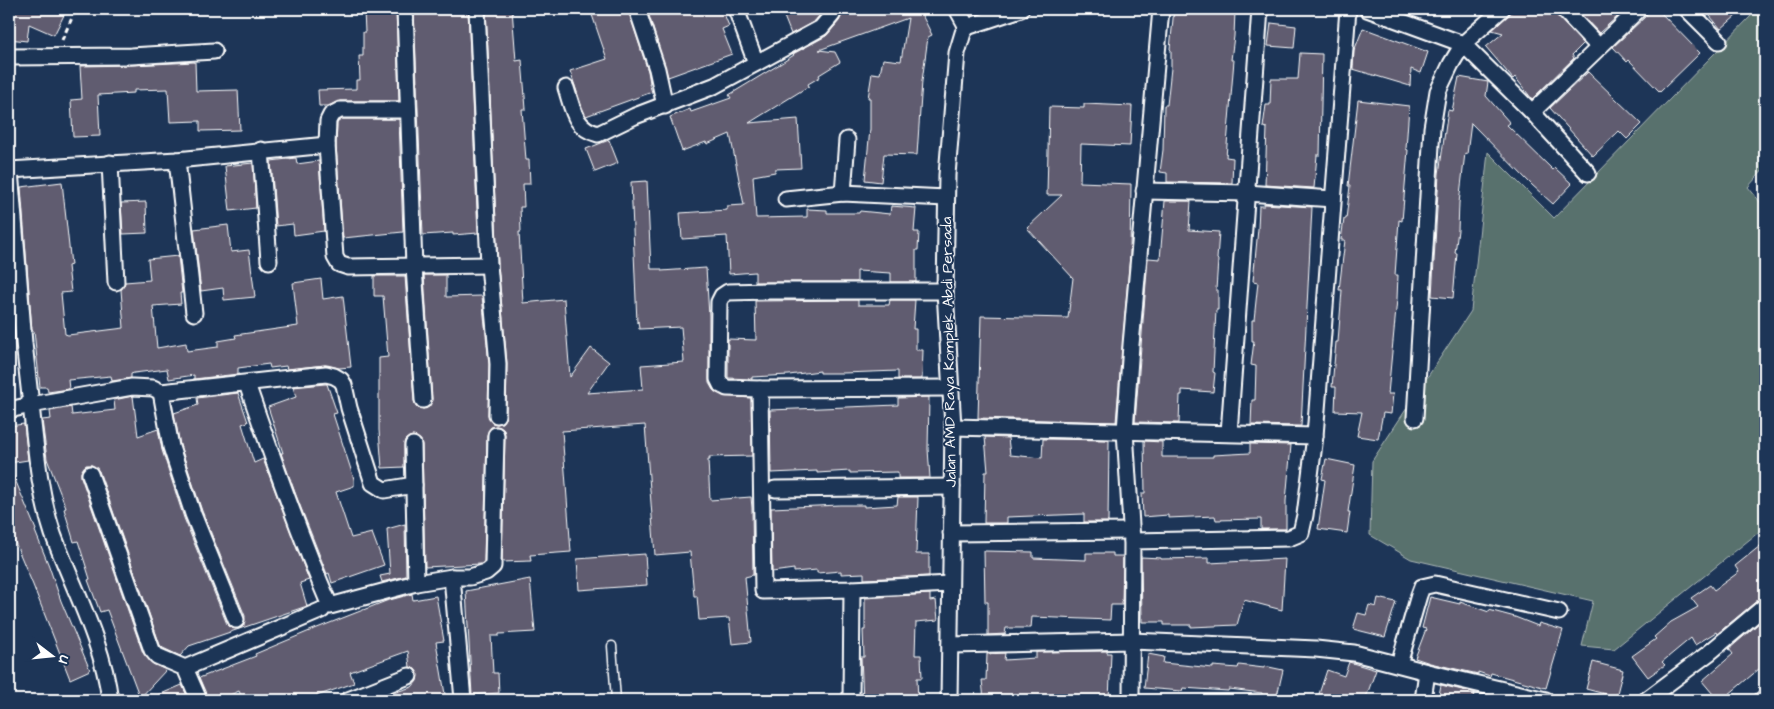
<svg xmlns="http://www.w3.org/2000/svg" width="1774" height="709" viewBox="0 0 1774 709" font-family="'Architects Daughter',sans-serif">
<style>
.green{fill:#58716d;stroke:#acb8b6}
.building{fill:#615c70;stroke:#fff}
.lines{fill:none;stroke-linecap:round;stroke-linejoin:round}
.service-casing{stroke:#fff;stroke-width:11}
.minor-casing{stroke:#fff;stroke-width:19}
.path{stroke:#fff;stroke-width:3;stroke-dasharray:5 4;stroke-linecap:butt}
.service{stroke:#1d3557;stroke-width:8}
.minor{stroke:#1d3557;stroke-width:15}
.labels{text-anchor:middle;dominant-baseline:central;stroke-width:4;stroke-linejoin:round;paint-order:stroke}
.street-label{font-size:15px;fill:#fff;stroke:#1d3557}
</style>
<rect width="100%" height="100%" fill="#1d3557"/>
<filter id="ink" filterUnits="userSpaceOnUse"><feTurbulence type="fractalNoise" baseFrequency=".02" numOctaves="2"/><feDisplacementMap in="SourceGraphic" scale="10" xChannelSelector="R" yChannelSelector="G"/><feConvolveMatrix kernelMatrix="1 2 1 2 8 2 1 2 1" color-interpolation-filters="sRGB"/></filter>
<g filter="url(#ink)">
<polygon class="green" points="1745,9 1765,9 1765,168 1748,187 1765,208 1765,527 1614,649 1582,646 1593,601 1411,559 1370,535 1372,461 1471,311 1488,152 1554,218 1751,16"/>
<g class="building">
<polygon points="9,9 67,9 54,35 29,24 27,41 9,39"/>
<polygon points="396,9 399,101 340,101 328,106 319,106 318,90 356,89 356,80 360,80 359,56 363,56 363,32 365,32 364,11"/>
<polygon points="414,9 468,9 478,233 453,235 453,233 423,235"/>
<polygon points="486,9 512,9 516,61 522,60 526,109 522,109 526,160 529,160 530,184 523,184 524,207 520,207 521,232 519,232 523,303 564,299 570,377 591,348 609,362 587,393 643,389 641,365 684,362 681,327 639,329 638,321 637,323 631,182 647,181 651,269 661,269 661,271 706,268 709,316 709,383 713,390 723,396 751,398 752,456 709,457 710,460 708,460 710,500 751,497 752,508 753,575 745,577 751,642 732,644 729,618 699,620 697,596 694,596 690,552 655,555 645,425 562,431 571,552 530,555 531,561 502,562 505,435 504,430 500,427 496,426 491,427 487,435 484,562 481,564 425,567 422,445 421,440 413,436 409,437 405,440 404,445 404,467 382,468 379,430 379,358 388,357 383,296 374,296 374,276 405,276 414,401 416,406 423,409 429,407 432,399 424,275 446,275 446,297 482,296 489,364 488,415 492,423 497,424 502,423 506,416 507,363 498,264"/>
<polygon points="590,9 628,9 648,71 650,83 649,83 652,92 586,116 582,107 570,71 607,59"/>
<polygon points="647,9 722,9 729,26 722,29 732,54 668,77"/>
<polygon points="781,9 825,9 815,21 791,34"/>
<polygon points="844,9 927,9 928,11 921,13 932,35 928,37 922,81 917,155 884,154 881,182 865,180 870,129 870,98 868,98 872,73 880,74 883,59 901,61 908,18 819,50 835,52 840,62 819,75 820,77 808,84 809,86 749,123 798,119 801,168 775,169 775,172 753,176 756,218 807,217 807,209 827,210 827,213 859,213 860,211 890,214 891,206 916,208 914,232 919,232 918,250 916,250 916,282 891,282 891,273 857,271 857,282 755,282 755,272 729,274 727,236 682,239 680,213 727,210 727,206 744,205 730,134 707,144 706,142 682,151 670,117 690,109 691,112 731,98 729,95 780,64 794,55 793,54 826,36 839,21"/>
<polygon points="1174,9 1210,12 1210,10 1235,11 1234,36 1231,60 1234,60 1226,157 1233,158 1232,183 1167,182 1167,173 1160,172 1163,150 1164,105 1167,105 1171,68 1171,50 1170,49"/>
<polygon points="1515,9 1554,9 1556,15 1583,44 1572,55 1574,58 1532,99 1515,77 1513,79 1486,47 1503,33 1492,30"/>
<polygon points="1576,9 1626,9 1599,33"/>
<polygon points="1648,9 1657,9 1700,53 1660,92 1629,60 1627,62 1613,47 1646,16"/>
<polygon points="1704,9 1744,9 1721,29"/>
<polygon points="1271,23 1296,26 1294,48 1268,46"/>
<polygon points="1363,28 1428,52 1421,73 1411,69 1410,86 1353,69 1354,51"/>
<polygon points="1300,53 1322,54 1320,155 1317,155 1314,188 1265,185 1267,128 1263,127 1266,105 1270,105 1271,79 1298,79"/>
<polygon points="195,62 196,91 238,90 240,130 200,131 200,121 170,122 168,89 134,90 134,93 98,95 100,136 73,137 71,100 82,99 80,66 132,65"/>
<polygon points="1588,72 1642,124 1627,139 1619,131 1593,156 1550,108"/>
<polygon points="1459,77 1488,82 1486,96 1510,123 1507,125 1553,170 1555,168 1572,184 1553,204 1532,185 1471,123 1467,154 1465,153 1459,203 1458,230 1455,253 1457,253 1453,298 1432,296 1439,174 1448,110 1452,111"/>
<polygon points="1358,100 1409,106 1406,149 1408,150 1402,221 1399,220 1395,275 1398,275 1397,299 1388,394 1393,394 1391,414 1383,413 1378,439 1357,436 1362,412 1335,411 1336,387 1332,387 1336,342 1338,342 1342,290 1339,290 1345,240 1341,240 1344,219 1346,219 1350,186 1348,186"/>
<polygon points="1084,104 1132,106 1130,146 1081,144 1080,182 1131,184 1130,255 1116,422 978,418 981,316 1068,318 1073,278 1027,228 1062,195 1047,195 1049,107 1084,108"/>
<polygon points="342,119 399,119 403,232 343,238 336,145 337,123"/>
<polygon points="609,140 618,163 595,172 586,149"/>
<polygon points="296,158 297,164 319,161 324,231 294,235 293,224 276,226 271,161"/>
<polygon points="253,163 256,208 230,211 225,166"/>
<polygon points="62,182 71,265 68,266 71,292 61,293 65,334 68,335 124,328 121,290 125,282 150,280 148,259 178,256 182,293 180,293 181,304 153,306 157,348 186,343 187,351 218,347 218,341 236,338 235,335 298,326 293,283 321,279 323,299 343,296 351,367 339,368 325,365 287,369 286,366 270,368 269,364 238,368 238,374 194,379 194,375 169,379 167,369 134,373 131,374 131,378 112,381 111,376 68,380 69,389 48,392 47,387 40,387 34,331 32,331 21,187"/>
<polygon points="1165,201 1191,201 1189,230 1219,232 1217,259 1218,260 1216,290 1218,290 1218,310 1216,310 1213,372 1215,373 1213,392 1182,390 1182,395 1180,395 1179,423 1135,422 1148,258 1160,259"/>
<polygon points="146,202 147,233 123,234 121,203"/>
<polygon points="1264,204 1312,207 1301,426 1251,425 1252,400 1255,400 1256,366 1251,365 1254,341 1252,341 1252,320 1254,320 1258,282 1253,281 1258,229 1259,206 1264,206"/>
<polygon points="228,225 231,252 249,250 255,297 224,300 223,288 201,291 194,229"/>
<polygon points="9,271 14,334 9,334"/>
<polygon points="858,300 858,305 889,305 890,300 915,300 913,329 916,329 916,350 923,350 922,379 898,379 898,371 843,373 820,373 820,371 789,375 752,377 752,379 728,378 728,339 756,340 755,301"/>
<polygon points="325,384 327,384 337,413 333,414 354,479 354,486 336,492 351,538 372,533 384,565 332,583 329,573 327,574 295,493 281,453 283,453 268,407 296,397 293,387"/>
<polygon points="238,393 248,422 242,424 254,463 263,459 309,580 300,583 307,606 189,646 180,656 163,648 160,645 99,471 92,465 86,465 81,472 81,477 143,653 153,664 166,670 140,698 107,610 100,612 88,580 90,579 78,541 74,542 64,509 66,508 47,459 42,420 51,419 50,411 71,407 72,415 115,410 114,400 133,396 138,436 158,429 162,450 184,518 227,624 231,628 239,629 244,625 245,616 202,511 180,445 174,413 198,405 197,398"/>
<polygon points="929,397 928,449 930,478 898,478 898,472 850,473 850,471 817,473 817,471 771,473 770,410 898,405 898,398"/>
<polygon points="24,424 28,460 9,463 9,426"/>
<polygon points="985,437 1008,438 1010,455 1042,458 1043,439 1109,440 1108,522 1084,522 1084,514 1007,517 1007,523 984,523 985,472 988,472"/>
<polygon points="1144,441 1162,442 1162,457 1213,457 1213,455 1250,453 1250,444 1291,445 1286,501 1286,529 1261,529 1261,519 1216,520 1215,516 1168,518 1168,515 1143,517 1142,493 1145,493"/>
<polygon points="1326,459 1355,465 1348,512 1350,512 1347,533 1318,529 1325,480 1322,479"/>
<polygon points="9,465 36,530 35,531 49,566 61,601 90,670 70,679 33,585 9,528"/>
<polygon points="898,497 918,497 916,554 929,554 929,576 864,579 864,573 841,574 841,571 817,573 817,570 794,572 794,569 772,572 771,508 840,505 864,505 864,507 897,505"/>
<polygon points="405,524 406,576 382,582 380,576 390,574 387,529"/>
<polygon points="1765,542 1765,597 1759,599 1717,634 1716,632 1695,645 1691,638 1662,662 1665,665 1648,677 1632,656 1656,639 1654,637 1671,622 1698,607 1691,598 1710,585 1714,590 1739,572 1735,566"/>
<polygon points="984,551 1033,552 1033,558 1086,560 1086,553 1113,553 1113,556 1123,556 1122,605 1111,605 1110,620 1032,617 1031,628 1006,628 1005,634 988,635 988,602 985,602"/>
<polygon points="645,554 647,585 579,590 577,559"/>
<polygon points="1141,557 1161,558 1161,559 1209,558 1209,563 1285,559 1282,610 1244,600 1237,625 1191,627 1191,625 1164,625 1164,622 1142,622"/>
<polygon points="530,579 535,632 499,634 499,636 491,636 493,673 498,673 499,693 472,695 466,591"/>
<polygon points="412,594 413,600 436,596 444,641 436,642 446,700 381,700 380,697 412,687 417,681 418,673 415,669 410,667 408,651 350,672 354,683 305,700 243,700 239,691 219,700 208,700 199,678 256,656 255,654 312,630 386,601"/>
<polygon points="930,594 930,601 936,600 938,620 916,622 915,655 921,655 922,678 917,678 918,700 863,700 861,657 864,657 863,630 865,630 865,598"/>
<polygon points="1430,597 1460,604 1460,602 1489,612 1489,610 1515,617 1538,626 1539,623 1563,630 1546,688 1491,673 1490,676 1478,672 1478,674 1430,663 1415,658 1426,629 1422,628"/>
<polygon points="1378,598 1396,602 1385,637 1353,629 1358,613 1366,615 1369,605 1376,607"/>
<polygon points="1765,618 1765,664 1722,700 1718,700 1702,681 1733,654 1729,649"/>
<polygon points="1107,651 1107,653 1111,653 1109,700 1035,700 1035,697 984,700 982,680 986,680 987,654 1005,653 1004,660 1036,658 1036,652"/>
<polygon points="1148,654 1164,657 1163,663 1213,668 1213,666 1238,668 1239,665 1264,668 1264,666 1283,670 1276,700 1262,700 1262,693 1229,689 1228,691 1183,688 1182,691 1144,688"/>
<polygon points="1349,662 1376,670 1365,700 1317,700 1327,670 1344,676"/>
<polygon points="1593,662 1623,670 1616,697 1586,689"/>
<polygon points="182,685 189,700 147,700"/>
<polygon points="1441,685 1475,693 1473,700 1438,700"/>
</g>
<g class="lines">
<g class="service-casing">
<polyline id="service" points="612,646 616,700"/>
</g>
<g class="minor-casing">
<g id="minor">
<polyline points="405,9 414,267 423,400"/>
<polyline points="477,9 489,265 498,364 497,415"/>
<polyline points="637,9 657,69 665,106"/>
<polyline points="736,9 756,63"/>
<polyline points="1367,9 1463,44 1451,64 1438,91 1432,128 1415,418"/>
<polyline points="1502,9 1463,44 1532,112 1588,173"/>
<polyline points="1563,9 1599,47"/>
<polyline points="1687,9 1719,41"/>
<polyline points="967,27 1021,9"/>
<polyline points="9,57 131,56 214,51"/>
<path d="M 566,88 C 573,109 574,128 598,134 L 635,116 L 714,86 L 821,28 L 832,15 L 835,9"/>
<polyline points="408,110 340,110 331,115 328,121 327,145 335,257 339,264 348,267 489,265"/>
<polyline points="1532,112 1639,9"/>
<polyline points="261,150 269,261"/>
<polyline points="177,160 194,313"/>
<polyline points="110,163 116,282"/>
<polyline points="9,170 177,160 327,145"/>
<polyline points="1144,191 1247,193 1333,199"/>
<polyline points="843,193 847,140"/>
<polyline points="786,199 843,193 946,198"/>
<polyline points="945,291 770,291 728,292 722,296 719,302 718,379 721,385 727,388 760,389 950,388"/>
<path d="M 247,384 C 273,459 299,534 330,606 L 416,583 L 452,577 L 470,577 L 486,572 L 493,566 L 496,435"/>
<polyline points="760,389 763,591 852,589 950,584"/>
<polyline points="9,410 31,405 24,343 10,170"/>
<polyline points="953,427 1315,436 1348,9"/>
<polyline points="1229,433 1260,9"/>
<polyline points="413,445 416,583"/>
<polyline points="90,474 152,650 157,656 185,668 322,610"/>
<polyline points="775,489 952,487"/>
<polyline points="951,533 1130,531"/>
<polyline points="1132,541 1289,538 1301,533 1305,515 1315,436"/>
<polyline points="452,577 463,700"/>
<polyline points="236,620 193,514 171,447 161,392 326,374 334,376 341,380 344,385 349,408 373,483 384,490 414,485"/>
<polyline points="950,645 1132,641 1316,649 1354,653 1427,672 1546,700"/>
<polyline points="1399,664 1419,595 1422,587 1435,584 1559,612"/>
<polyline points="185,668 199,700"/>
<path d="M 110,700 C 103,642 73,588 53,534 C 39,492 36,449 31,405 L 132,387 L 153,388 L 161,392"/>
<polyline points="348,700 409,676"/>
<polyline points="851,700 852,589"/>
<polyline points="949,700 953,427 945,291 947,175 957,53 963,33 967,27 957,9"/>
<polyline points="1131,700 1132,541 1125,431 1131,345 1161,9"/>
<polyline points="1423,700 1427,672"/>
<polyline points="1646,700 1709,653 1765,606"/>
<polyline points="1762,700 1765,698"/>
</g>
</g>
<polyline class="path" points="62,40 76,9"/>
<use href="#service" class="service"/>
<use href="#minor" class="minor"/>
</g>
</g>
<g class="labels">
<g class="street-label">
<text transform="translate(949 352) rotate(-91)">Jalan AMD Raya Komplek Abdi Persada</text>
</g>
</g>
<rect width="1774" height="709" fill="none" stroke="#1d3557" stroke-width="30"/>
<rect x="15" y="15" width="1744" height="679" fill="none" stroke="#fff" stroke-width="2" filter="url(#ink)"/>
<g transform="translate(52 656) rotate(106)" stroke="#1d3557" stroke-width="4" paint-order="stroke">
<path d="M0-4L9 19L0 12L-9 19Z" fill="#ffffff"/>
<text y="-8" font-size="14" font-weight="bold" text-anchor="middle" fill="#ffffff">U</text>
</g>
</svg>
